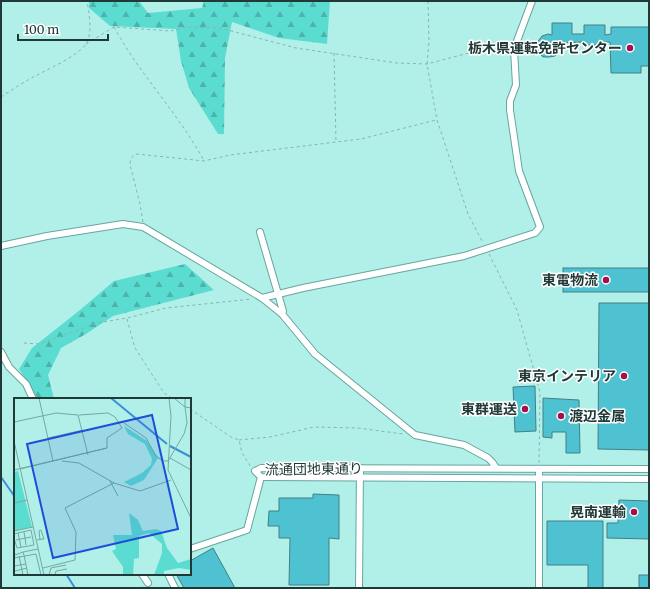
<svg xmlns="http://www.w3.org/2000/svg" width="650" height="589" viewBox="0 0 650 589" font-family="Merriweather,'Noto Sans JP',serif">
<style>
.forest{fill:url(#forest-firs)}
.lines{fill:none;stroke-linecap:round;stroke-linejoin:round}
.stream{stroke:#3b90d5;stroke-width:2}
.building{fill:#4ec2d0;stroke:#427f87}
.minor-casing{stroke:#68a59e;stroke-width:8}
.path{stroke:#83b6b0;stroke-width:1;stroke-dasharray:3 3;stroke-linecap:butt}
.minor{stroke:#fff;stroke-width:6}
.poi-dot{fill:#a5104a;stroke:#fff;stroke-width:1.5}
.labels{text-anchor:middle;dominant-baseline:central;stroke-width:3;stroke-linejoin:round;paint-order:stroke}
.poi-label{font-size:14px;font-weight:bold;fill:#203936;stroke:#fff;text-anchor:end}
.street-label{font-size:14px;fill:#203936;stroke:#fff}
.inset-river{fill:none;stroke:#3b90d5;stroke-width:2}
.inset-road{fill:none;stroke:#77a7a1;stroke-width:1}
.view{fill:#1d4ed8;fill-opacity:0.15;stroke:#1d4ed8;stroke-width:2}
.inset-edge{fill:none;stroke:#203936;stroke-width:2}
</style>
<defs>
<pattern id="forest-firs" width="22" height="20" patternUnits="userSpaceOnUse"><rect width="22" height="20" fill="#5bdcd0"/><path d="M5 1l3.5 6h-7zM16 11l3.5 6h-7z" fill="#4bb3aa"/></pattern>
</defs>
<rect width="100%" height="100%" fill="#b1f0e8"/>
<g class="forest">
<polygon points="89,1 139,1 148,13 202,8 204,1 330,1 327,44 279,38 232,22 225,58 224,134 218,134 189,88 181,61 176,29 110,26 89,8"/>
<polygon points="185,264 214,290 113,316 86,334 61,348 48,375 54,399 38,399 19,369 32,348 80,310 114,281"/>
</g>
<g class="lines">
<g class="stream">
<polyline points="1,477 15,497"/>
<polyline points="66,574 75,588"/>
</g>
</g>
<g class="building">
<polygon points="552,23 572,23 572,34 584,34 584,25 605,25 605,35 611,34 611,27 649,27 649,66 641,66 641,73 611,73 610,42 604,42 604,45 584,45 584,42 559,43 558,53 555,56 549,57 543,57 539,53 536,48 536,44 542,36 548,34 552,35"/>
<rect x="563" y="268" width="86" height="24"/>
<polygon points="599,303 649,303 649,450 598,449"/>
<polygon points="535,386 536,431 515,432 513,387"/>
<polygon points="543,398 579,400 580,453 566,453 566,432 552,432 552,438 543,437"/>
<polygon points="313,494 339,495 339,539 329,538 329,585 289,585 290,538 279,538 279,526 268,526 269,511 279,511 279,498 313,498"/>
<polygon points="619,500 649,501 649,539 607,538 607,523 618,523"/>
<polygon points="547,521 603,521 603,588 588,588 588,565 547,565"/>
<polygon points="213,548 235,588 184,588 176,574 190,574 190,561"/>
<rect x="639" y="575" width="10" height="13"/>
</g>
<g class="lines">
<g class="minor-casing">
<g id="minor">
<polyline points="260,232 283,311 282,314"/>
<polyline points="1,246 47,236 123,224 143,227 262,298 303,288 464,256 535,233 540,227 519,171 510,110 510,101 516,85 514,49 532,1"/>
<polyline points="262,298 282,314 315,354 415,435 464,445 488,458 492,462 496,468"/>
<polyline points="1,352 9,367 26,384 33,399"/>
<polyline points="649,469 261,468 255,471 261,477 649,479"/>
<polyline points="190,549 247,530 261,477"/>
<polyline points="142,574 148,583"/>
<polyline points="168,574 175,588"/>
<polyline points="359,588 360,468"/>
<polyline points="539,588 539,469"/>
</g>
</g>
<g class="path">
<polyline points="428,1 429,42 427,64 437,120 468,214 483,243"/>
<path d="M 114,27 C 140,75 179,114 204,161"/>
<polyline points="86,44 114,27 171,31 187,27 220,28 296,48 397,63 427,64 480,50 508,49"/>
<polyline points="334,53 336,142"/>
<path d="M 1,97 C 10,91 19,85 28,80 C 43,71 76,58 86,44 C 93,34 89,12 87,1"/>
<path d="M 143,222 L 140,204 L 130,165 C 130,159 131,156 137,154 L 204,161 L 230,155 L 361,139 L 436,120"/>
<polyline points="489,254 517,310 540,392 539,463"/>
<polyline points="127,319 135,348 164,393 173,399"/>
<polyline points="24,343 40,344 97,323 127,318 166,308 252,299"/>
<polyline points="190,409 231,437 239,440 242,453 251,467"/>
<polyline points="239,440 270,437 314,427 358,428 403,434"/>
<polyline points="140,588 144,586"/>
</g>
<use href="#minor" class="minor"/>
</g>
<g class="poi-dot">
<circle cx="630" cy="48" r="4"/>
<circle cx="606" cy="280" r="4"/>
<circle cx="624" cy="376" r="4"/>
<circle cx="525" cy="409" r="4"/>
<circle cx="561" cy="416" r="4"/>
<circle cx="634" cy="512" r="4"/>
</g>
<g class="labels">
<g class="poi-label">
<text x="622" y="48">栃木県運転免許センター</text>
<text x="598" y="280">東電物流</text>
<text x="616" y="376">東京インテリア</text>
<text x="517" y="409">東群運送</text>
<text x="569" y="416" text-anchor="start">渡辺金属</text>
<text x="626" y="512">晃南運輸</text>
</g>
<g class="street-label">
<text transform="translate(314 469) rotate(-1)">流通団地東通り</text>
</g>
</g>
<g transform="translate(14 398)">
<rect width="177" height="177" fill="#b1f0e8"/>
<path d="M 110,28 L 133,43 L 144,60 L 130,82 L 117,88 L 110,84 L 128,75 L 137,67 L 138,61 L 131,46 L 114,36 ZM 115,115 L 124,122 L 129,133 L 142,131 L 147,133 L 153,150 L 164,165 L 177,161 L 177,172 L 165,170 L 150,173 L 150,177 L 140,177 L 148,155 L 148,146 L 135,135 L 125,138 L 125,160 L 120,161 L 119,177 L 109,177 L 109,169 L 98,153 L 102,151 L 99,137 L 118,137 Z" fill="#5bdcd0"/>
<path d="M 4,73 L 18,129 L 0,133 L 0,74 Z" fill="#5bdcd0"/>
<path class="inset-river" d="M 97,0 L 153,46M 156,48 L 177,59"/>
<path class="inset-road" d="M 25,0 L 39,63M 155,0 L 157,18 L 154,72 L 177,120M 171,0 L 171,9 L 177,10M 65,17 L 94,15 L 101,19 L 108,30 L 93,40 L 93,50M 0,24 L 42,15 L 64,17 L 74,57M 110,25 L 132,40 L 142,58 L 149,63 L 154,63 L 170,36 L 173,25 L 171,9 L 160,0M 34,40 L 69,32M 0,43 L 30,177M 156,60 L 177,72M 48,63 L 65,65 L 100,85M 6,71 L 93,50M 0,72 L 93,50M 96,83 L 104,98M 0,105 L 13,102M 0,133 L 19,129M 10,134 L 12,147M 0,136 L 4,135 L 7,149M 0,140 L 3,150 L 20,147 L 17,132 L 4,135M 2,142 L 17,139M 23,142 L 29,141 L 30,141 L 27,132 L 25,133 L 26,142M 0,151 L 1,157 L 9,154M 10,157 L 14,177M 10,157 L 9,154 L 24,151M 5,158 L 9,177M 0,160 L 22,156 L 27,177M 0,168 L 12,166M 29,170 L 61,162 L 62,134 L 51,110 L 100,85 L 126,93 L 157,82M 1,173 L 13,170M 35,177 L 37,170 L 52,167M 41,177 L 42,173 L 53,171"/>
<path class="view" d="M 138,17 L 164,131 L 39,160 L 13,46 Z"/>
<rect width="177" height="177" class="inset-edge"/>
</g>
<rect width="650" height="589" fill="none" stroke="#203936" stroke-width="4"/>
<path d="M18 34v6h90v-6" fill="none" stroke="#203936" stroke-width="2"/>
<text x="24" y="34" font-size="12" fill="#203936" stroke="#ffffff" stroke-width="3" paint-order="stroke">100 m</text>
</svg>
